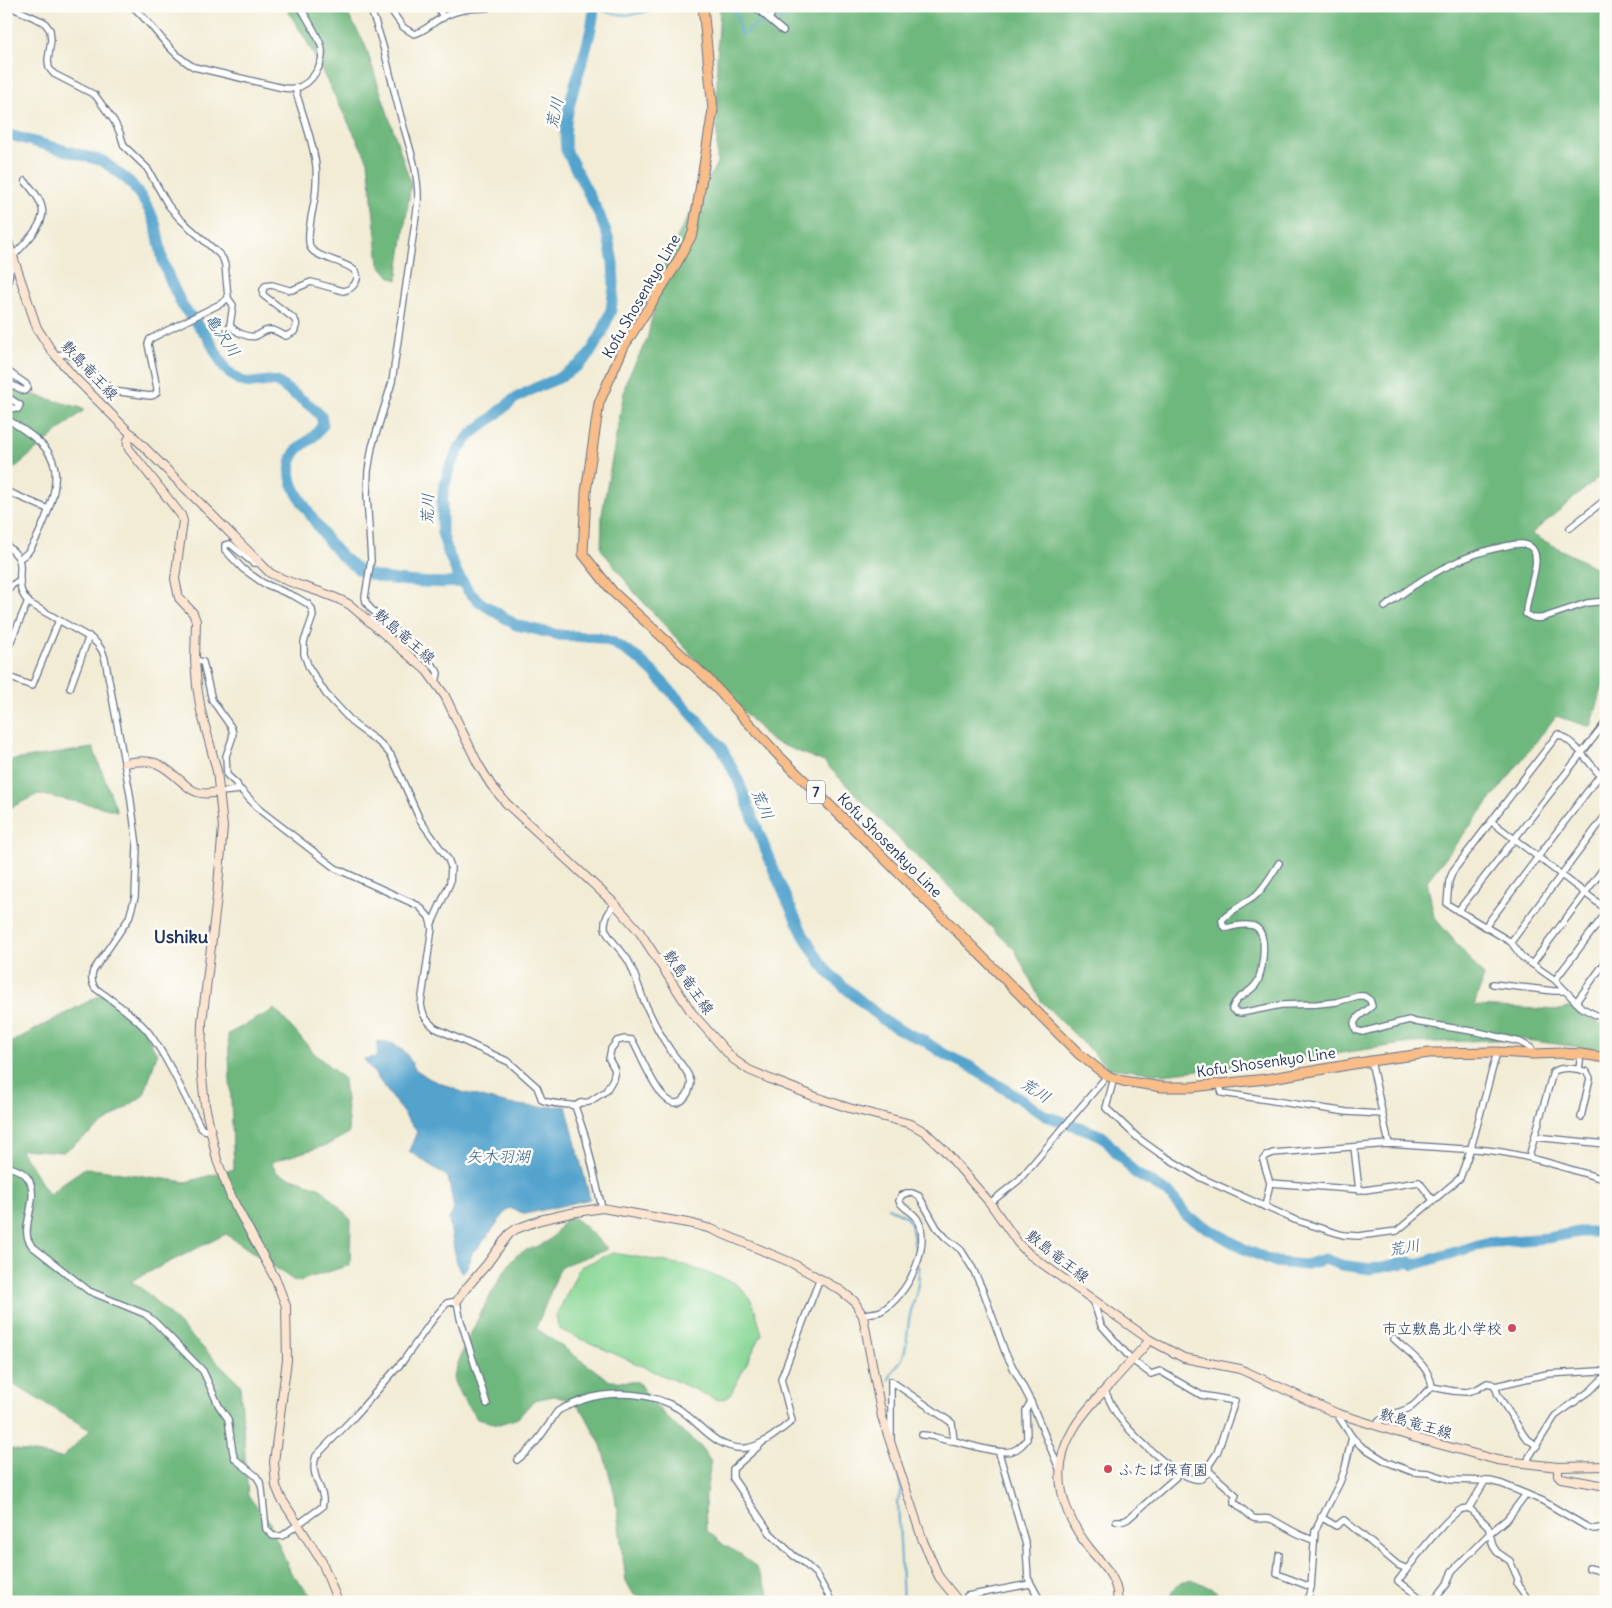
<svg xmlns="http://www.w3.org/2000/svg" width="1612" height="1608" viewBox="0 0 1612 1608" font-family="Delius,'Klee One',sans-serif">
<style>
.green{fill:#88d795;stroke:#52837a}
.forest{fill:#6eb87e;stroke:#44746e}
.water{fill:#53a3cd;stroke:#376996}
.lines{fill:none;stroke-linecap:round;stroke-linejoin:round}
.stream{stroke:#53a3cd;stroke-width:2}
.river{stroke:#53a3cd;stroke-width:11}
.street-casing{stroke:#667188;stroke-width:8}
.secondary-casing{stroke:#667188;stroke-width:10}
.primary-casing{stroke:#667188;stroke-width:11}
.street{stroke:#fff;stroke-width:5.5}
.secondary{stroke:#fce5d0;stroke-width:8}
.primary{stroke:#f8bd89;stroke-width:9}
.poi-dot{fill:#d1495b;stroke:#fdfcf7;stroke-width:2}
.labels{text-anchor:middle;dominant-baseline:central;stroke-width:5;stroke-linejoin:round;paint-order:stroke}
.shield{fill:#fdfcf7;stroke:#5f6c8c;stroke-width:1}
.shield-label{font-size:14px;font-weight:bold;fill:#1b2f5e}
.street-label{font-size:15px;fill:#1b2f5e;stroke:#fdfcf7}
.poi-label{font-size:15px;fill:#1b2f5e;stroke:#fdfcf7;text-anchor:end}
.water-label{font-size:16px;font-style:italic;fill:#315d8a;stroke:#fdfcf7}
.quarter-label{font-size:18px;font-weight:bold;fill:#1b2f5e;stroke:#fdfcf7}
</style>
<rect width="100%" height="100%" fill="#fdfcf7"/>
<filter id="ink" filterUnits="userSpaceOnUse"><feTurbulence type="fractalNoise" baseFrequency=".02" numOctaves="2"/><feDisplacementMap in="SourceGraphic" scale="10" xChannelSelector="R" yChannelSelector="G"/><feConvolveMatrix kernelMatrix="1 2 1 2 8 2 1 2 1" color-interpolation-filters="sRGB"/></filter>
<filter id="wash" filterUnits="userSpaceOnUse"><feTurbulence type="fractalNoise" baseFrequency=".0096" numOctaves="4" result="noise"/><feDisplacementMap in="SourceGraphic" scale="20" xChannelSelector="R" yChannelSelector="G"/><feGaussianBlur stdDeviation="1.12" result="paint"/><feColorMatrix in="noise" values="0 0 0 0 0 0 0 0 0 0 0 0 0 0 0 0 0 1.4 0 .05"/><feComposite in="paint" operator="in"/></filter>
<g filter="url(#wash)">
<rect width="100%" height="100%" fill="#f2ecd5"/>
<polygon class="green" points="613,1253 684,1265 733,1282 741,1288 750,1299 755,1309 762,1334 729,1397 718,1400 559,1329 556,1316 580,1267"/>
<g class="forest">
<polygon points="285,6 343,6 364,42 411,184 397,280 390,277 379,264 368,161 305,38"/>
<polygon points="720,6 1606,6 1606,471 1531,534 1606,573 1606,675 1591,727 1556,716 1427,881 1434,917 1484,976 1474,1006 1561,1010 1571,1006 1577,1013 1606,1026 1606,1053 1580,1047 1518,1039 1411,1043 1284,1061 1162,1074 1108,1068 1041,1001 1015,950 901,841 824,762 770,740 635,593 601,549 602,514 626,381 647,340 664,262 717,163 717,60"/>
<polygon points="6,387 85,409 12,470 6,465"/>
<polygon points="93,748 117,811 98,806 38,794 6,810 6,761"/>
<polygon points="106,992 142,1025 157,1054 144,1095 63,1152 20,1149 49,1195 63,1183 85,1168 186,1182 234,1169 228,1034 275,1009 315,1054 344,1079 349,1133 327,1145 271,1162 277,1173 321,1188 351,1220 350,1265 296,1282 226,1234 131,1281 145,1291 240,1384 248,1496 269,1521 291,1573 317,1602 6,1602 6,1448 62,1458 90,1430 6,1380 6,1045"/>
<path d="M 569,1214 L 584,1226 L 608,1249 L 561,1266 L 536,1328 L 610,1381 L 638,1382 L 654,1404 L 677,1427 L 701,1447 L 711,1462 L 705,1499 L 706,1530 L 724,1545 L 740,1554 L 755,1566 L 769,1593 L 771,1602 L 660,1602 L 634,1595 L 626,1581 L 615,1495 L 601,1445 L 584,1413 L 573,1401 L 554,1396 L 534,1400 L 518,1418 L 499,1424 L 477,1419 C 473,1412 454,1386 454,1381 C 453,1361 500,1274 514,1258 C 523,1249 537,1248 548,1241 C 555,1236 563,1221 569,1214 Z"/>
<path d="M 1192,1579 L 1216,1591 L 1224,1602 L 1169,1602 C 1171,1588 1179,1582 1192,1579 Z"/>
</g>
<polygon class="water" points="378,1041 393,1044 406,1053 415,1069 430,1079 462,1092 508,1104 536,1107 566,1106 590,1199 526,1214 509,1208 478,1248 473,1251 467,1268 462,1273 457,1265 449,1220 454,1209 448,1177 409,1151 417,1132 364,1059 377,1057"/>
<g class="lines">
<g class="stream">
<path d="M 729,6 L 737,15 L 741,36 L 756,24 C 778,26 781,20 797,6"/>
<path d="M 595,7 C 611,15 627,17 644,12 C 654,10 661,7 671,6"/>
<polyline points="888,1207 905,1216 911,1223 917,1259"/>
<path d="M 889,1380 C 891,1371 899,1365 903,1357 C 908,1344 907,1328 910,1315 C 914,1300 921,1283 918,1266"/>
<polyline points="898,1474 901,1489 898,1501 903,1602"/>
</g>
<g class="river">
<path d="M 594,6 C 592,53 560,103 566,150 L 599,214 L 608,237 L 613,262 L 614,286 L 611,310 L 602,333 L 589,355 L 579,365 L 557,379 L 535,388 L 514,399 L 492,418 L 471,434 L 459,449 L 450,467 L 444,487 L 442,505 L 442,533 L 448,552 L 457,573 L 469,592 L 481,603 L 516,625 L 559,635 L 599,638 L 612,642 L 639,659 L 656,675 L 711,735 L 721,747 L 728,760 L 738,780 L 774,871 L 790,907 L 804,936 L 821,963 L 828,972 L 843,986 L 886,1022 L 904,1032 L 923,1040 L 944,1054 L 971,1067 L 1046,1116 L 1082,1128 L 1102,1136 L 1135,1173 L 1169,1193 L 1188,1217 L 1246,1250 L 1276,1262 L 1304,1265 L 1325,1259 L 1341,1265 L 1371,1269 L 1410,1262 L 1414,1265 L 1485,1243 L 1547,1238 L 1579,1232 L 1606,1232"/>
<path d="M 6,134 L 103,161 L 130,182 L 142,198 L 150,211 L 156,226 L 163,262 L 170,280 L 183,307 L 207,336 L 225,369 L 240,381 L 251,383 L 269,381 L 277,382 L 312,407 L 321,416 L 323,425 C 320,428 318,432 316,434 C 308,443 295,447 292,459 C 286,480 297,494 308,511 C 322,533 336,555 358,569 C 377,582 439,584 463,582"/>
</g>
</g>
</g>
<g filter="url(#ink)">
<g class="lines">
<g class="street-casing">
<g id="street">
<path d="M 11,6 L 15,9 L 44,22 L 50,30 L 51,40 L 48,60 L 49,68 L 54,74 L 95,95 L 114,121 L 120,133 L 124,146 L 147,168 L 168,205 L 179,218 L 219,254 L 223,259 L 225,265 L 228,298 L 233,305 L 230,325 C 234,332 248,338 256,336 C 261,334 265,329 271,330 C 277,330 281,335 286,336 L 294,332 C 297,325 298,322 292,317 L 263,295 L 263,290 L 265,286 L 272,285 L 289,290 L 292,290 L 311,282 L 343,291 C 348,290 350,289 353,286 C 373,262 316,262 310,247 C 306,235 313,210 315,197 C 316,187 317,176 316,166 C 313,140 302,114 295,88"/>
<path d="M 132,6 C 154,25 168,53 194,67 L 283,88 C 286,88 291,89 295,88 C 312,85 326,62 321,45 C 316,32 307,19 300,6"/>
<path d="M 369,6 C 383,38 389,72 398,106 C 406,139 419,167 418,202 L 392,382 L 372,447 L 368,471 L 367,496 L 371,560 L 365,597 L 366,602 L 370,608 L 436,669 L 438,673 L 436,683"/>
<path d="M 388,6 L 403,27 L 414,34 C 423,32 430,25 438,20 C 454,10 469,8 487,8 L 487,6"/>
<polyline points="438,6 443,18"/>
<polyline points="754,6 769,19 773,11 773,6"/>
<polyline points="769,19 783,31"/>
<path d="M 6,294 C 8,284 10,265 14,256 C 17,251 23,246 27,241 C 49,216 47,206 25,181"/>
<polyline points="56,355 66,354 78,359 113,391 150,396 154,395 157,392 157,388 148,344 150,339 222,303 228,298"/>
<polyline points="6,370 26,384 28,388 24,391 6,382"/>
<polyline points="6,396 20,405 18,409 6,407"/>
<path d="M 6,418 C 20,428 42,440 50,455 C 54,462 56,472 55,481 C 55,498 39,538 28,552 C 25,555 22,557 19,559"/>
<polyline points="6,491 48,509"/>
<polyline points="1570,528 1606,499"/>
<path d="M 6,545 C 29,563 16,567 21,589 C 22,595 26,599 29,603 L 92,639 C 101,646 104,653 106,664 L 130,794 L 137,846 L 135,897 L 129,918 L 93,971 C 91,977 91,982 95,988 C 111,1000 137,1017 149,1033 C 169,1060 185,1097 201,1128 L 204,1130 L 211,1131"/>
<polyline points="258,563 253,563 230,544 225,545 225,550 243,569 263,583 296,597 308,604 312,609 313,616 304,642 304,654 309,668 326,694 355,725 381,744 391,755 420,820 448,859 451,867 450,883 432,923"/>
<polyline points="6,594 12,585 20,580"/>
<path d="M 1385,607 C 1419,579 1462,554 1506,546 C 1515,544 1529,541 1534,551 C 1541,564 1525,598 1526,614 C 1532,618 1535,619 1542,618 L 1587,603 L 1606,601"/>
<polyline points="6,653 28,601"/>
<polyline points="195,660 203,662 212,700 231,727 233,733 232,739 226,756 227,775 237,784 239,789"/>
<polyline points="6,676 32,686 59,620"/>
<polyline points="70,688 89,636"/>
<polyline points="1606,695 1606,702"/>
<path d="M 1606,782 C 1590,765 1579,745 1558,734 L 1453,871 L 1449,881 L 1447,904 L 1511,942 L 1522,957 L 1555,980 L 1582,1008 L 1606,1020"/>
<path d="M 220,792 L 241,790 L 261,811 L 335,868 L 419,906 L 429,917 L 432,928 L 421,1004 C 422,1015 427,1021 435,1028 L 509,1062 L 537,1087 L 542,1100 C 553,1105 564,1103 575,1106 L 580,1103 L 589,1102 L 606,1091 L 613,1079 L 615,1070 L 609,1059 L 611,1049 L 617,1041 L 625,1039 L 632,1040 C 641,1053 667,1130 688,1093 C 690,1088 692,1084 690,1079 C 686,1067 675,1058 669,1048 C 659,1033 651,1017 644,1001 C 639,988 635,974 629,962 C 623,951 611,942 606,931 C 602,921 609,911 615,904"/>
<polyline points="1492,822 1606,909"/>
<path d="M 1279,863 C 1272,874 1265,887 1255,896 C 1244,904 1231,910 1222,920 L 1223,926 L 1227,928 C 1256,920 1266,926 1263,957 C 1262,965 1261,974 1258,981 C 1252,994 1236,994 1232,1009 L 1236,1012 L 1241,1013 L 1281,1005 L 1318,1004 L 1336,1002 L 1358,996 L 1364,996 L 1370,1000 L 1372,1006 L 1358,1017 L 1354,1023 L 1356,1030 L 1362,1032 L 1409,1020 L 1415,1022 L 1478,1032 L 1520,1042 L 1531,1048 L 1534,1054"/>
<polyline points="1458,911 1606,722"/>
<polyline points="1485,927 1606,767"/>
<polyline points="1511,942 1606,815"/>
<polyline points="1532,964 1606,865"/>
<polyline points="1555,980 1606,913"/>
<polyline points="1493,984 1554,991 1565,991"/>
<polyline points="1576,1002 1606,961"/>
<polyline points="1371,1061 1389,1144"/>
<polyline points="1579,1069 1581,1054"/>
<polyline points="1114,1078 1106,1108 1138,1138 1159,1153 1199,1177 1295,1220 1343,1235 1358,1236 1397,1231 1460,1178 1471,1148 1497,1052"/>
<polyline points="1219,1083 1222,1093 1347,1112 1381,1114"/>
<polyline points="575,1106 586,1139 602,1208"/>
<polyline points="1534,1137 1606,1144"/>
<polyline points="1354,1147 1359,1190"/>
<path d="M 1529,1157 L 1553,1072 C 1562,1066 1577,1068 1587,1072 L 1590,1078 L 1581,1117"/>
<path d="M 6,1166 C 13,1168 23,1171 27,1177 C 41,1194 22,1224 28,1239 C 29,1242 31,1244 32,1246 L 89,1291 L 145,1314 L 156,1323 L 203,1371 L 219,1406 L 228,1419 L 233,1453 L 235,1459 L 256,1476 L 260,1482 L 262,1489 L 266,1529 L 273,1536 L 282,1536 L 322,1507 C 328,1491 308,1478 316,1456 L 354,1417 L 403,1361 L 434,1318 L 447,1303 L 457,1301 L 460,1318 L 487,1404"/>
<polyline points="1270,1183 1365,1190 1419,1182 1433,1200"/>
<polyline points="990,1203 1019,1180 1107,1076"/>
<path d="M 1265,1207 L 1270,1183 L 1263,1160 L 1266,1156 L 1273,1153 L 1389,1144 L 1463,1149 C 1474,1148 1483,1150 1494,1151 C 1532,1156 1569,1169 1606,1180"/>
<polyline points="1093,1300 1101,1325 1132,1360 1151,1374 1160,1371 1201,1395 1235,1401 1217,1453 1209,1465 1209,1471"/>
<path d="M 862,1315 C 868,1313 876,1313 881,1311 C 906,1298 932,1247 918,1220 C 913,1211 903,1209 899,1201 L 901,1196 L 906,1193 L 912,1193 L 919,1196 L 937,1228 L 946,1238 L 961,1250 L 973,1269 L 984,1293 L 1005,1352 L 1031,1402 L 1060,1471"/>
<path d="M 1394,1339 C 1409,1353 1430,1366 1432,1387"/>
<polyline points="1495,1386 1547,1374 1599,1371 1606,1372"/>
<path d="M 1105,1391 C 1110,1401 1114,1412 1122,1421 C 1134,1436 1182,1484 1201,1479 L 1209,1471 L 1236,1495 L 1234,1499 L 1234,1502 L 1253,1518 C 1259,1520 1267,1517 1273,1520 C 1287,1527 1298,1536 1314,1540"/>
<polyline points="1336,1413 1352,1437 1361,1446 1387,1462 1413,1472 1429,1473 1451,1480 1490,1481 1502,1484 1543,1501 1587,1527 1594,1529 1606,1527"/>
<path d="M 1375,1425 C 1385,1414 1399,1414 1411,1407 C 1419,1402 1424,1392 1432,1387 L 1453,1391 L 1467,1392 L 1477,1389 L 1487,1383 L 1492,1384 L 1495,1386 L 1498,1395 L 1525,1437 L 1537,1446"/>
<path d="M 922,1435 C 934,1435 942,1441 954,1441"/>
<path d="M 891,1439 L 891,1381 L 952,1423 L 954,1441 C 968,1444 999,1455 1012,1451 C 1019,1449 1023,1444 1027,1439 L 1026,1410 L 1031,1402"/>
<polyline points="760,1445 733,1469 733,1478 770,1533 794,1556 802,1561 816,1574 832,1602"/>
<polyline points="999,1453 1026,1545 1028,1578 1041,1602"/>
<path d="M 517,1460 C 530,1451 538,1440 547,1427 C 551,1422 554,1415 558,1411 C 564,1407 575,1403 583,1400 C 611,1390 652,1392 679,1409 C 700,1423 717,1451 746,1448 C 763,1446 779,1431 792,1421 L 781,1379 L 820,1278"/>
<polyline points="1527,1464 1529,1457 1555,1416 1590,1391 1606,1375"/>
<polyline points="1469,1508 1488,1526 1493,1546 1497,1552 1510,1561 1518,1579 1517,1584 1530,1602"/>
<polyline points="1321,1517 1336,1526 1344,1520 1398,1565 1407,1569"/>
<polyline points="1116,1521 1124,1521 1128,1519 1176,1477 1178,1472"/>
<polyline points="1279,1555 1277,1574 1311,1587"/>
<polyline points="1589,1568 1601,1571 1606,1574"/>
<polyline points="968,1602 967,1596 1030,1584"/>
<polyline points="1307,1602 1311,1587 1315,1531 1340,1482 1345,1468 1352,1437"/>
<path d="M 1426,1602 L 1398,1581 C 1410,1565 1445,1517 1462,1509 C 1462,1509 1469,1508 1469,1508 L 1485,1481"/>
<polyline points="1433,1602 1447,1584 1452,1571 1490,1533 1508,1518 1526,1494"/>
</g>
</g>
<g class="secondary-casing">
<g id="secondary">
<path d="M 6,236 L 37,328 L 51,350 L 73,376 L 270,573 C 295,587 325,590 350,605 L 427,671 L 445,696 L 478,764 L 491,785 L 507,804 L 615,904 L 639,931 L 692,1013 L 733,1059 L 749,1070 L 770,1079 L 816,1097 L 849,1108 L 911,1124 L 925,1132 L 944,1150 L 990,1203 L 1018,1243 L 1030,1255 L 1150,1340 L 1184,1358 L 1240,1369 L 1336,1413 L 1416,1438 L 1497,1460 L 1558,1467 L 1558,1475 L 1561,1478 L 1606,1486"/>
<path d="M 132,434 C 128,439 126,442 129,449 L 181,515 L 183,521 L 175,579 L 179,598 L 193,613 L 196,621 L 195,660 L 197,686 L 201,711 L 217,771 L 223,827 L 217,897 L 202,1022 L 201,1068 L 205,1105 L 217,1160 L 231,1197 L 276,1280 L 286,1306 L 287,1360 L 274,1462 L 276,1486 L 281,1498 L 322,1562 L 338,1602"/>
<path d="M 125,763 C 152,758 160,762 181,781 C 186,785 190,790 197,792 C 204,795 212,793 220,792"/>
<polyline points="457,1301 463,1292 487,1264 509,1234 516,1229 540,1220 571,1213 602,1208 693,1224 711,1229 790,1262 840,1290 854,1301 863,1316 882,1417 923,1541 939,1577 959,1602"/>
<polyline points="1558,1467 1606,1466"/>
<path d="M 1117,1602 C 1120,1580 1103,1565 1090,1549 C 1063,1515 1048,1471 1073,1430 C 1081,1415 1093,1403 1104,1391 C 1119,1374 1135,1357 1150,1340"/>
</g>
</g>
<g class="primary-casing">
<polyline id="primary" points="703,6 713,110 693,233 674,268 624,346 599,403 586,492 583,554 613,592 706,677 781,758 883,857 1079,1054 1107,1076 1123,1081 1162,1087 1192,1087 1266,1079 1371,1061 1429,1053 1497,1052 1534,1054 1562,1053 1581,1054 1606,1058"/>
</g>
<use href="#street" class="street"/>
<use href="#secondary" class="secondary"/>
<use href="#primary" class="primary"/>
</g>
</g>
<g class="poi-dot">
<circle cx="1512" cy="1328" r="5"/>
<circle cx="1108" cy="1469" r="5"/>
</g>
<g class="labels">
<rect class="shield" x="807" y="780.5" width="18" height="23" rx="4"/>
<g class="shield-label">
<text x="816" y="792">7</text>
</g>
<g class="street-label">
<text transform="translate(641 296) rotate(-60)">Kofu Shosenkyo Line</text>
<text transform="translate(90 370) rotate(47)">敷島竜王線</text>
<text transform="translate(405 636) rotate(41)">敷島竜王線</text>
<text transform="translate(890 845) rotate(45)">Kofu Shosenkyo Line</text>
<text transform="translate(689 982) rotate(55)">敷島竜王線</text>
<text transform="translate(1266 1062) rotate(-8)">Kofu Shosenkyo Line</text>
<text transform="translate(1058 1256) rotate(38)">敷島竜王線</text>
<text transform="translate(1416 1423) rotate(16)">敷島竜王線</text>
</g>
<g class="poi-label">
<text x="1502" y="1328">市立敷島北小学校</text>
<text x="1118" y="1469" text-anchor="start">ふたば保育園</text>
</g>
<g class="water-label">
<text transform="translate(554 113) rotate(-77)">荒川</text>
<text transform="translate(223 335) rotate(56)">亀沢川</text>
<text transform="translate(427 509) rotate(-88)">荒川</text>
<text transform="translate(763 804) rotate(67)">荒川</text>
<text transform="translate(1036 1090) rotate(33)">荒川</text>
<text x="498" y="1156">矢木羽湖</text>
<text transform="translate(1404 1247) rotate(-9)">荒川</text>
</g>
<g class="quarter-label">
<text x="181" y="936">Ushiku</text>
</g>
</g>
<rect width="1612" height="1608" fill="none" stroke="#fdfcf7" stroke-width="25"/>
</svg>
